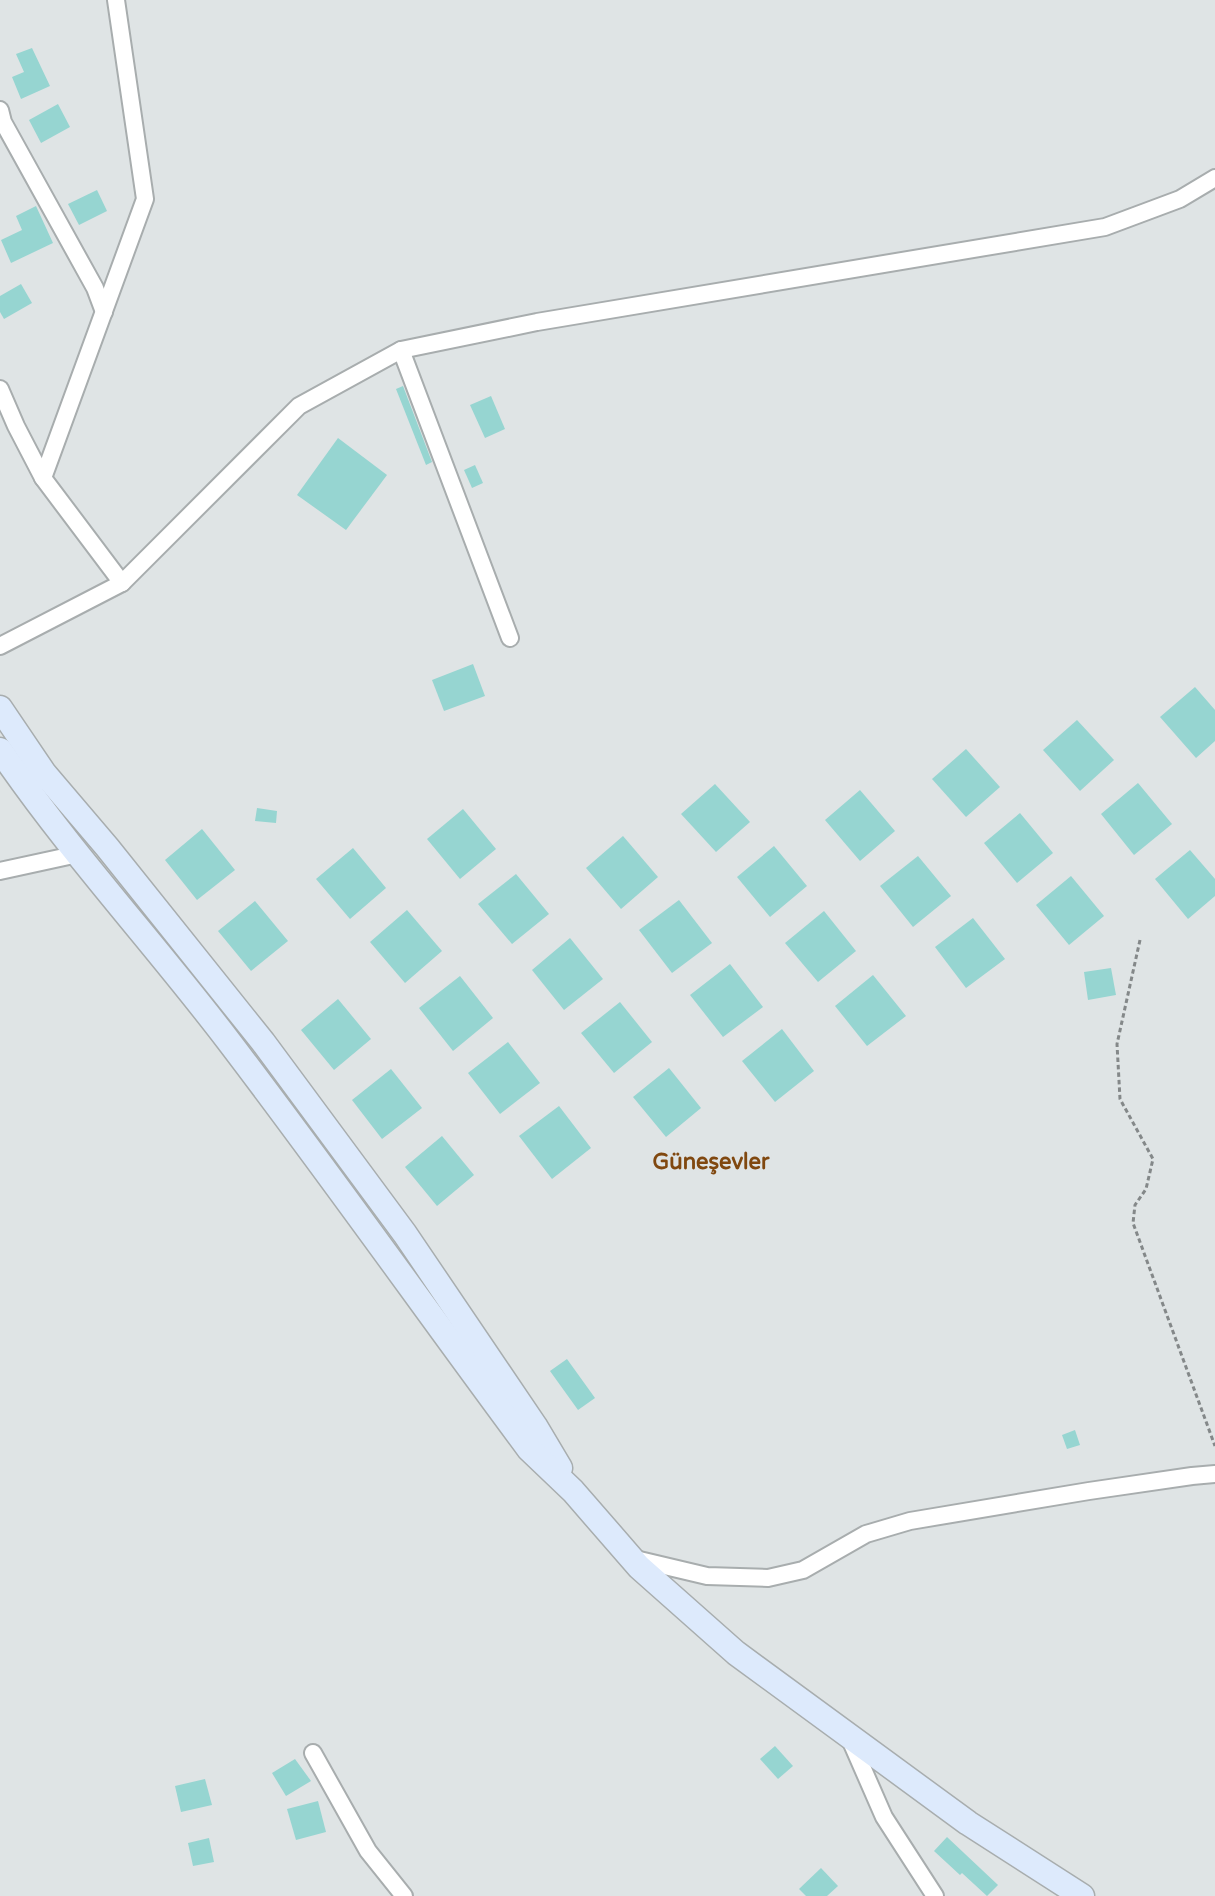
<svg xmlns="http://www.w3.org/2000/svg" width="1215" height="1896" viewBox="0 0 1215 1896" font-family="'Varela Round',sans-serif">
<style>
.building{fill:#96d5d1}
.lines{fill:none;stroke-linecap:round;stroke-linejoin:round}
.street-casing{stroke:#a8adae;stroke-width:20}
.secondary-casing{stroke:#a8adae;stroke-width:27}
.path{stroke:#848889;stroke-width:3;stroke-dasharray:4.5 3;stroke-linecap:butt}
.street{stroke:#fff;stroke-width:16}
.secondary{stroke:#ddeafc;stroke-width:24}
.labels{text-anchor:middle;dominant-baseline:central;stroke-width:4.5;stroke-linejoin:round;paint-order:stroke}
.district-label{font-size:22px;font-weight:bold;fill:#804810;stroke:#dfe4e5}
</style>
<rect width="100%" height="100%" fill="#dfe4e5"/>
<g class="building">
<polygon points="32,48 50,86 21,99 12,77 24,72 16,54"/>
<polygon points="58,104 70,127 41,143 29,120"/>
<polygon points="97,190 107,211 79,225 68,204"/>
<polygon points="36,206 53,243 11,263 1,240 22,230 16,216"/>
<polygon points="21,284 32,303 4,319 0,312 0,296"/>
<polygon points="403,386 432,462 426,465 396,389"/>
<polygon points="491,396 505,429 485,438 470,405"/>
<polygon points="338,438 387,475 346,530 297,495"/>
<polygon points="475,465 483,483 472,488 464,470"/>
<polygon points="473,664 485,696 444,711 432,680"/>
<polygon points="1195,687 1215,710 1215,741 1196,758 1160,717"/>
<polygon points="1077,720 1114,760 1080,791 1043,750"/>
<polygon points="966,749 1000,787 966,817 932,779"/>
<polygon points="1138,783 1172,824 1134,855 1101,814"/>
<polygon points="715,784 750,822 716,852 681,814"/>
<polygon points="860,790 895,831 860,861 825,820"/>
<polygon points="257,808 277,811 276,823 255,821"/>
<polygon points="463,809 496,849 460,879 427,839"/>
<polygon points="1020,813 1053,853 1017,883 984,843"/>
<polygon points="202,829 235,870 197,900 165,860"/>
<polygon points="623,836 658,877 621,909 586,868"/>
<polygon points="774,846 807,886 770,917 737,877"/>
<polygon points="353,848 386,888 350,919 316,879"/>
<polygon points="1190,850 1215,879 1215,896 1188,919 1155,879"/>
<polygon points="918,856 951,896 913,927 880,886"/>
<polygon points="516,874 549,914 512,944 478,904"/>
<polygon points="1071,876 1104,916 1069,945 1036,905"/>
<polygon points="679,900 712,943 672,973 639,930"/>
<polygon points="255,901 288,941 251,971 218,931"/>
<polygon points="407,910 442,951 405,983 370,942"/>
<polygon points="824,911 856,951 818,982 785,943"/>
<polygon points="973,918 1005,959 966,988 935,947"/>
<polygon points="570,938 603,979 564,1010 532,970"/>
<polygon points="730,964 763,1007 723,1037 690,995"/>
<polygon points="1111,968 1116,995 1088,1000 1084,972"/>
<polygon points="873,975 906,1016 867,1046 835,1006"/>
<polygon points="460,976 493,1018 453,1051 419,1008"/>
<polygon points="338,999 371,1039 334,1070 301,1030"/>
<polygon points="620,1002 652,1042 614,1073 581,1033"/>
<polygon points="782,1029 814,1071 775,1102 742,1061"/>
<polygon points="508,1042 540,1083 500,1114 468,1073"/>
<polygon points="669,1068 701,1108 666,1137 633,1097"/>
<polygon points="391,1069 422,1108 382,1139 352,1100"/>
<polygon points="559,1106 591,1148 552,1179 519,1136"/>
<polygon points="442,1136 474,1175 437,1206 405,1167"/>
<polygon points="567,1359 595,1398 578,1410 550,1371"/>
<polygon points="1075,1430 1080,1445 1067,1449 1062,1435"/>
<polygon points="775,1746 793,1766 778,1779 760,1759"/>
<polygon points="295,1759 311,1781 286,1796 272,1773"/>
<polygon points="205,1779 212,1805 181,1812 175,1786"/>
<polygon points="318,1801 326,1832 296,1840 287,1809"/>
<polygon points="947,1837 998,1885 987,1896 962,1873 960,1875 934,1851"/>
<polygon points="209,1838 214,1862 193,1866 188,1843"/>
<polygon points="821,1868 838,1886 827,1896 806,1896 799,1889"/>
</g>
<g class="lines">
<g class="street-casing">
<g id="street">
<polyline points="0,110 3,122 95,288 104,312"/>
<polyline points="401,350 510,638"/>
<polyline points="0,389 16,426 43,478 122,583"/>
<polyline points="43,478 145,199 116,0"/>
<polyline points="0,646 122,583 299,406 401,350 537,322 1105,227 1180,199 1215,178"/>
<polyline points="0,871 78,854"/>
<polyline points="631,1558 707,1576 768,1578 803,1570 866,1534 910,1521 1089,1491 1192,1476 1215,1474"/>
<polyline points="849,1737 884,1817 935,1896"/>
<polyline points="313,1753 368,1851 404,1896"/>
</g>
</g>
<g class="secondary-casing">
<g id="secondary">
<polyline points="0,708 44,773 107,847 263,1042 405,1234 535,1426 560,1468"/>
<path d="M 0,750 C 69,851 153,942 227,1039 C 330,1174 428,1313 529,1449 L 573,1491 L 639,1567 L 736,1653 L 968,1823 L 1082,1896"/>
</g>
</g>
<polyline class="path" points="1140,940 1117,1044 1120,1099 1153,1159 1146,1189 1135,1205 1133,1223 1215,1446"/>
<use href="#street" class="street"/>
<use href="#secondary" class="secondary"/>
</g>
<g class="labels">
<g class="district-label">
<text x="711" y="1162">Güneşevler</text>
</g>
</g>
</svg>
